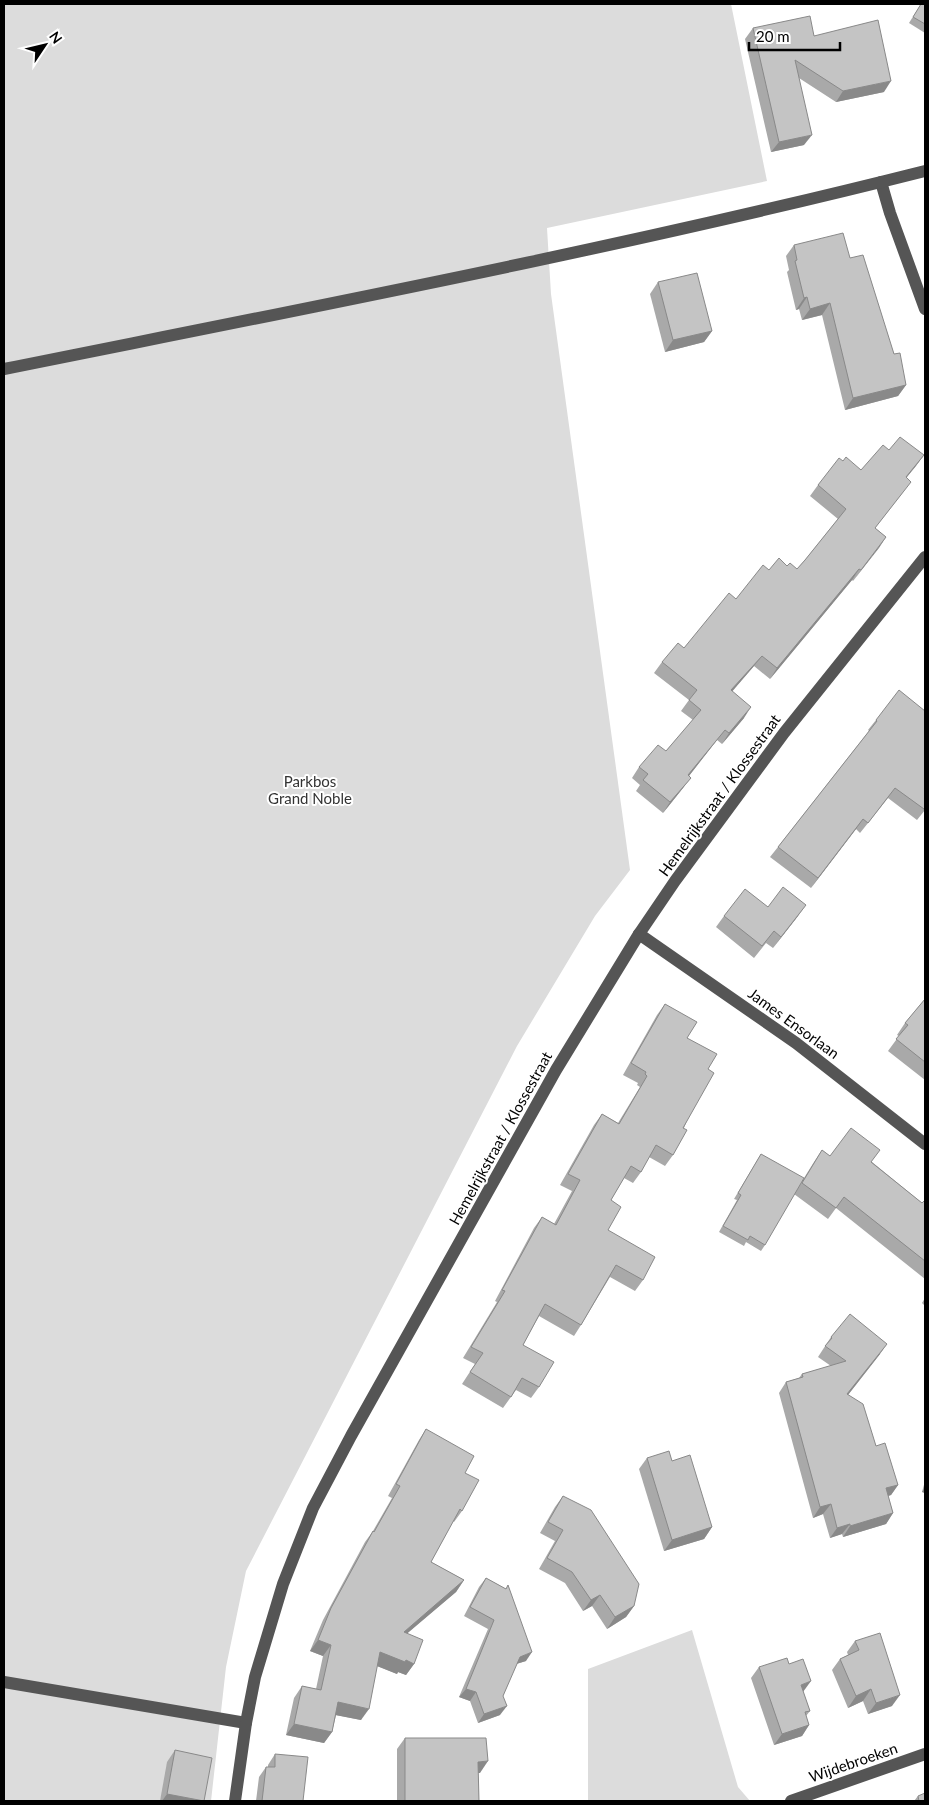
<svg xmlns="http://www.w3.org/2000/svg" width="929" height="1805" viewBox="0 0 929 1805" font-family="Lato,sans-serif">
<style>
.green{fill:#dcdcdc}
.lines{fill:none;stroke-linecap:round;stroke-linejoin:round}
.minor{stroke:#555;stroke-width:12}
.wall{fill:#a9a9a9}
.shaded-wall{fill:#898989}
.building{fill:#c4c4c4;stroke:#898989}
.labels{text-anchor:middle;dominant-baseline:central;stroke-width:4;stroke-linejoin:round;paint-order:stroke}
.park-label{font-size:15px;fill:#333;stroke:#fff}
.street-label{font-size:15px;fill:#000;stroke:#fff}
</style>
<rect width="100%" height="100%" fill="#fff"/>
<g class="green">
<polygon points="4,4 731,4 767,181 547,228 551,294 630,870 595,916 517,1046 246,1571 226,1667 211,1801 4,1801"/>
<polygon points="692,1630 738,1787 750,1801 588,1801 588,1669"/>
</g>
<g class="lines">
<g class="minor">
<polyline points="881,182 890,213 925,309"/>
<path d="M 4,369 C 312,307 620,248 925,171"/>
<polyline points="639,934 796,1043 925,1144"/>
<polyline points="4,1682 246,1723"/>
<polyline points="235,1801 246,1723 255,1677 283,1584 313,1508 351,1436 556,1070 639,934 675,881 784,733 925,557"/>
<polyline points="791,1801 925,1754"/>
</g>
</g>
<g class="wall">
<polygon points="921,4 925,4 925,33 909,23"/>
<polygon points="753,28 814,36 884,92 836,102 799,78 804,145 771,152 745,39"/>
<polygon points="794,245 850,258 894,354 906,385 898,396 845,410 822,315 802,320 799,309 796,310 787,272 789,270 786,256"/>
<polygon points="658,282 712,331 704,342 665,352 650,294"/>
<polygon points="889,450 924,455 906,478 903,492 875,528 886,537 853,581 852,580 770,679 754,666 732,691 744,718 722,744 717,740 689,776 683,788 663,813 636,791 640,785 632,778 639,767 666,751 693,720 681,711 689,700 654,673 662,662 684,648 736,599 769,570 787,566 797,569 805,560 838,519 810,496 818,485 843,461 861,470"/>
<polygon points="925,711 925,810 917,820 888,798 860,833 856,829 811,888 770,857 778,847 869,731 868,730 876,720"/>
<polygon points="768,907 798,916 773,948 766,943 754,958 716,927 724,916"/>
<polygon points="925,999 925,1080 888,1051 899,1036 897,1035 905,1023"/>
<polygon points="665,1004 708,1069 673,1155 665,1166 649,1157 641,1172 633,1183 624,1178 611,1200 608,1230 643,1280 635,1291 610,1277 581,1325 574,1336 539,1316 523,1345 539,1387 531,1398 516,1390 503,1408 462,1384 475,1364 463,1358 497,1302 495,1301 534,1228 542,1217 554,1224 572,1191 560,1185 594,1125 602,1114 618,1123 640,1087 637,1085 638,1083 623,1075 657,1015"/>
<polygon points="822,1150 830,1156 872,1162 922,1203 925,1200 925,1279 836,1208 828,1219 794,1194 814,1162"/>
<polygon points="761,1154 765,1245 761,1251 746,1242 744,1246 719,1232 737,1200 734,1199"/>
<polygon points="925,1298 925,1306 922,1303"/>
<polygon points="831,1337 880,1354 848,1395 876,1446 898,1485 891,1495 888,1496 893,1513 886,1524 843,1537 842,1534 830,1538 823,1514 813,1518 779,1393 786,1382 799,1378 802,1374 831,1366 818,1357"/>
<polygon points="426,1429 465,1473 462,1511 454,1522 453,1521 431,1562 464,1580 456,1592 407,1633 414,1664 406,1675 398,1672 397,1674 377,1666 361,1720 336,1715 332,1732 324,1743 286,1735 294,1698 302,1686 316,1689 323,1656 310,1651 323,1620 365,1542 373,1531 392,1498 388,1496 419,1440"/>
<polygon points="647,1458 712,1527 704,1539 664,1551 639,1469"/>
<polygon points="925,1481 925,1493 922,1492"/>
<polygon points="563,1496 634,1606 626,1617 607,1629 592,1606 583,1611 565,1583 539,1569 555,1541 540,1533 555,1507"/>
<polygon points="486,1578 506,1589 508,1585 526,1661 516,1664 503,1696 500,1715 478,1723 470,1701 459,1697 488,1629 464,1616 479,1587"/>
<polygon points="855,1641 892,1706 868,1714 863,1701 848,1708 832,1670 840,1659 848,1655 847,1652"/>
<polygon points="789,1664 803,1692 810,1711 806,1716 809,1725 802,1736 774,1745 751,1678 759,1667"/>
<polygon points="405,1738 480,1773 478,1773 479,1801 397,1801 397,1749"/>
<polygon points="175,1750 204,1801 160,1801 167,1762"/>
<polygon points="275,1754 303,1801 256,1801 259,1777 266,1767 268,1767 268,1765"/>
<polygon points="918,1796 925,1801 914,1801"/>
</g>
<g class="shaded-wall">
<polygon points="891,81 884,92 836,102 843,91"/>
<polygon points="812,135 804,145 771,152 779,142"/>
<polygon points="807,297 799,309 796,310 804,298"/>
<polygon points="830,303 822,315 802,320 810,309"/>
<polygon points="712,331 704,342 665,352 673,340"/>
<polygon points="906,385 898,396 845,410 853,398"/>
<polygon points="924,455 916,466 898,488 906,477"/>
<polygon points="886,537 879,548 853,581 861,570"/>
<polygon points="859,569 852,580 770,679 777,668"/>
<polygon points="762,656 754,666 724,701 731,690"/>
<polygon points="751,707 744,718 722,744 729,733"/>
<polygon points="725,730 717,740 681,786 688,775"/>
<polygon points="691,778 663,813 670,802"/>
<polygon points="863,819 856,829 811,888 818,878"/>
<polygon points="806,905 798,916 773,948 781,937"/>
<polygon points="887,1344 880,1354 840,1405 847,1394"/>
<polygon points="898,1485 891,1495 879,1499 886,1488"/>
<polygon points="925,1487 925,1493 922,1492"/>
<polygon points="831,1504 823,1514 813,1518 820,1507"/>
<polygon points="893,1513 886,1524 843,1537 850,1526"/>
<polygon points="850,1524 842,1534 830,1538 837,1528"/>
<polygon points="712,1527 704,1539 664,1551 672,1540"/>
<polygon points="464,1580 456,1592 396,1643 404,1632"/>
<polygon points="600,1595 592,1606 583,1611 591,1600"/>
<polygon points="634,1606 626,1617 607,1629 615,1617"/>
<polygon points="318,1640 331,1645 323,1656 310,1651"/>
<polygon points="380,1652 406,1660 414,1664 406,1675 398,1672 397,1674 372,1664"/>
<polygon points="532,1652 526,1661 513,1665 520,1657"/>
<polygon points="811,1681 803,1692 801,1685"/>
<polygon points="466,1689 476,1692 470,1701 459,1697"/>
<polygon points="871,1689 863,1701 848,1708 856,1696"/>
<polygon points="900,1695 892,1706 868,1714 876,1703"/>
<polygon points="338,1702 369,1709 361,1720 330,1714"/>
<polygon points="507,1706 500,1715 478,1723 484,1714"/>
<polygon points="294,1724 332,1732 324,1743 286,1735"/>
<polygon points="809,1725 802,1736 774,1745 782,1734"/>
<polygon points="488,1761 480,1773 470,1773 478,1762"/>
<polygon points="167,1794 204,1801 162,1801"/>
</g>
<g class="building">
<polygon points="921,4 925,4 925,24 913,17"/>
<polygon points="810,16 814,36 878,20 891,81 843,91 795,60 812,135 779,142 753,28"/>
<polygon points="843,233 850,258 863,255 894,354 900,353 906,385 853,398 830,303 810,309 807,297 804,298 795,261 797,260 794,245"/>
<polygon points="697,273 712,331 673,340 658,282"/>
<polygon points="900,437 924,455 906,477 911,482 875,528 886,537 861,570 859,569 777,668 762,656 731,690 751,707 729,733 725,730 688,775 691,778 670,802 643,780 648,774 639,767 658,745 666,751 701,710 689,700 697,690 662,662 678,643 684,648 729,593 736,599 763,565 769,570 779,558 787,566 790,563 797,569 805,560 846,509 818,485 839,458 843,461 846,457 861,470 883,445 889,450"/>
<polygon points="899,690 925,711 925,808 924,809 895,788 868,823 863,819 818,878 778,847 877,721 876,720"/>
<polygon points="783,887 806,905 781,937 774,931 762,946 724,916 745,889 768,907"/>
<polygon points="925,999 925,1062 896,1039 908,1025 905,1023"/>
<polygon points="665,1004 697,1022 687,1038 717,1054 708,1069 714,1073 683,1128 687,1130 673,1155 656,1145 641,1172 631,1166 611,1200 621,1207 608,1230 655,1257 643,1280 616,1265 581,1325 545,1304 523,1345 554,1362 539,1387 522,1378 511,1397 470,1372 483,1353 471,1347 505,1291 502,1290 542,1217 556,1225 580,1180 568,1174 602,1114 619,1124 647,1076 645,1074 646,1072 631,1063"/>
<polygon points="851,1128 880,1150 871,1162 922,1203 925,1200 925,1261 844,1197 836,1208 802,1183 822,1150 830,1156"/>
<polygon points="761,1154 804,1178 765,1245 750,1236 748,1240 723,1226 741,1195 738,1193"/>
<polygon points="850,1314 887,1344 847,1394 863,1404 876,1446 885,1443 898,1485 886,1488 893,1513 850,1526 850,1524 837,1528 831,1504 820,1507 786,1382 803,1377 802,1374 846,1361 825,1346 832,1338 831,1337"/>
<polygon points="426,1429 474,1456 465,1473 479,1480 462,1511 460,1509 431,1562 464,1580 404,1632 423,1640 414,1664 406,1660 405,1662 380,1652 369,1709 338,1702 332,1732 294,1724 302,1686 321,1690 331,1645 318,1640 331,1608 373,1531 374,1532 400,1486 396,1484"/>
<polygon points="669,1451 672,1461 690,1455 712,1527 672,1540 647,1458"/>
<polygon points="563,1496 591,1510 639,1584 634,1606 615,1617 600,1595 591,1600 572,1572 547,1558 563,1530 548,1522"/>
<polygon points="486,1578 506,1589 508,1585 532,1652 520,1657 503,1696 507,1706 484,1714 476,1692 466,1689 494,1620 470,1607"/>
<polygon points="880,1633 900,1695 876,1703 871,1689 856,1696 840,1659 859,1650 855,1641"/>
<polygon points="787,1658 789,1664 803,1659 811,1681 801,1685 810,1711 805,1712 809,1725 782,1734 759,1667"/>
<polygon points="405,1738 486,1738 488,1761 478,1762 479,1801 405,1801"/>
<polygon points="175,1750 212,1758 204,1801 167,1794"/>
<polygon points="275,1754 308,1757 303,1801 262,1801 266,1767 275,1767"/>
<polygon points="925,1793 925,1801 919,1801 918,1796"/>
</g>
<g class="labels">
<g class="park-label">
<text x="310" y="781">Parkbos<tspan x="310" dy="17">Grand Noble</tspan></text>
</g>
<g class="street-label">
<text transform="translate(719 795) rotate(-54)">Hemelrijkstraat / Klossestraat</text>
<text transform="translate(794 1023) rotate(36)">James Ensorlaan</text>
<text transform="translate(500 1138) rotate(-61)">Hemelrijkstraat / Klossestraat</text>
<text transform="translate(853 1762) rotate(-19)">Wijdebroeken</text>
</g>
</g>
<rect width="929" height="1805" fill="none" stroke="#000000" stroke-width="10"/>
<g transform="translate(45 45) rotate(55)" stroke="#ffffff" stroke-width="4" paint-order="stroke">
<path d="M0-4L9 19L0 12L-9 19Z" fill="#000000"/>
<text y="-8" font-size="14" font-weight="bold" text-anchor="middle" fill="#000000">N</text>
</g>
<path d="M749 42v8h91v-8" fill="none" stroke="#000000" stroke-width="2.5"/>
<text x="756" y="42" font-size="15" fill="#000000" stroke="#ffffff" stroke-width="4" paint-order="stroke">20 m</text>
</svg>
